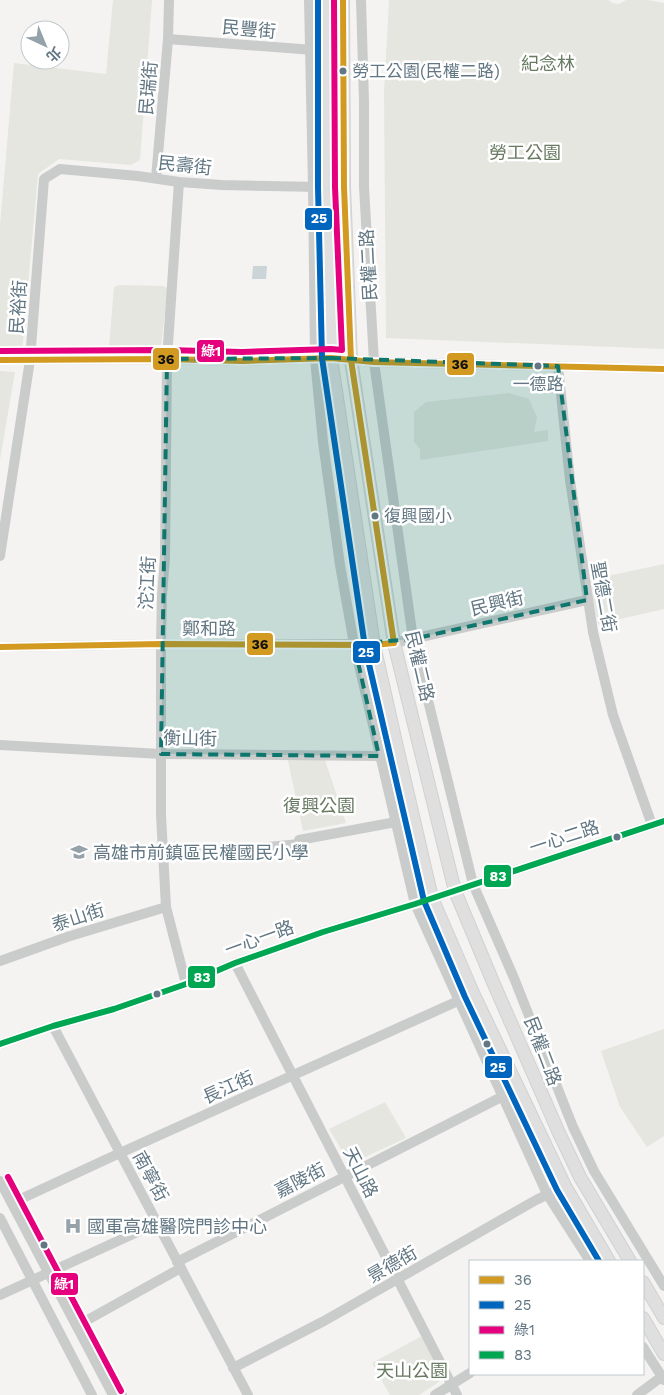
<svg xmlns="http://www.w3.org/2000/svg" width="664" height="1395" viewBox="0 0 664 1395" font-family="'Work Sans','Noto Sans TC',sans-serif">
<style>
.green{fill:#e4e6df}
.water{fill:#cbd4d6}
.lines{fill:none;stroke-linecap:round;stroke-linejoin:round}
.major-casing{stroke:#d0d1d0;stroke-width:14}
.minor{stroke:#cacccc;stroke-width:10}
.major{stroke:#dfdfe0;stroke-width:12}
.bus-1-casing{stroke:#fff;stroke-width:10}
.bus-2-casing{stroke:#fff;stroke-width:10}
.bus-3-casing{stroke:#fff;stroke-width:10}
.bus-4-casing{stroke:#fff;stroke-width:10}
.bus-1{stroke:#d29a21;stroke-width:6}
.bus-2{stroke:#0065bd;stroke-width:6}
.bus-3{stroke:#e5007d;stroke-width:6}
.bus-4{stroke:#00a651;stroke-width:6}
.marked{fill:#0f766e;fill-opacity:0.2;stroke:#0f766e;stroke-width:4;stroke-dasharray:10 6;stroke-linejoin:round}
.bus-dot{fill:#627783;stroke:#fff;stroke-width:2}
.labels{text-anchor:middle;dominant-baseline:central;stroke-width:5;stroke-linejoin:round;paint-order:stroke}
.bus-label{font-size:17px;fill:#627783;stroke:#fff;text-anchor:start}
.street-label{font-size:18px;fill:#627783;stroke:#fff}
.park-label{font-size:18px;fill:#687a61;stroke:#fff}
.poi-label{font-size:18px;fill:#627783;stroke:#fff;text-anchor:start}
.line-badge{stroke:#fff;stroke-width:2}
.badge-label{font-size:14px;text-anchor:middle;font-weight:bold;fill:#fff}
.pale-badge-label{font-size:14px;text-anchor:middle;font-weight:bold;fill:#111}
</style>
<rect width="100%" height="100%" fill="#f4f3f1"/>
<g class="green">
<polygon points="113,0 152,0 140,160 131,165 59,159 38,174 22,352 0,352 0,225 14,63 106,74"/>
<polygon points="389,0 608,0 613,3 619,4 626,0 648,0 664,3 664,349 386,338 384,92"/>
<polygon points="119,285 162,286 168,288 161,347 155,352 114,350 109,346 114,287"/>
<polygon points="0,371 15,372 0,460"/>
<polygon points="509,393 529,399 537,417 534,432 548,430 548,441 420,460 420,449 414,442 414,412 426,402"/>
<polygon points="664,564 664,609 598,624 589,580"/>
<polygon points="287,756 324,757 346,823 303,831"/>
<polygon points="664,1029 664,1136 647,1147 620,1107 601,1051"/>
<polygon points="385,1102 406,1138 350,1164 329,1129"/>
<polygon points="422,1336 443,1373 439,1382 419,1395 390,1395 372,1363"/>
</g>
<polygon class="water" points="253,266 267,266 266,279 252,279"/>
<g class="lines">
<g class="major-casing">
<g id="major">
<polyline points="327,0 327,187 331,358 374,645 397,747 432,898 473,993 565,1186 609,1261"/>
<polyline points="343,0 344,187 351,360 394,643 455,891 493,982 559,1133 580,1177 630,1261"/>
<polyline points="643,1282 664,1318"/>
<polyline points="643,1318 664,1354"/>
</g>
</g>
<g class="minor">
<polyline points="309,0 313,187 315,359 323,442 340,565 354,644 415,904 547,1194 590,1261"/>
<polyline points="361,0 364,101 364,187 374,362 413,639 473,884 514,978 573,1127 594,1171 664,1286"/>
<polyline points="168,39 327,51"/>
<polyline points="156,178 168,39 169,0"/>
<polyline points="179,182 167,359 165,557 162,595 161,644 161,815 166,907 186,984"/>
<polyline points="0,360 167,359 242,361 331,358 374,362 664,369"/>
<polyline points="558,366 570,480 593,632 613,715 652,825"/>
<polyline points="0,556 30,360 44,179 60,169 138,176 179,182 222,185 320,187"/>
<polyline points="0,647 161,644 354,644 374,645 394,643 587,600"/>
<polyline points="0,745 161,754 379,756"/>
<polyline points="299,840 396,822"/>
<polyline points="162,857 300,844"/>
<polyline points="0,961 67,937 166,907"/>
<polyline points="235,963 457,1395"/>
<polyline points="53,1026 248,1395"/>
<polyline points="0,1044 53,1026 114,1009 186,984 235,963 323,932 415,904 664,821"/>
<polyline points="0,1181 113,1395"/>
<polyline points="12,1203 120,1153 458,1001"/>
<polyline points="0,1218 92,1395"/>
<polyline points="177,1262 519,1088"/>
<polyline points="0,1295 157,1223"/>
<polyline points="87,1333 82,1323 181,1268"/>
<polyline points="94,1345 122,1395"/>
<polyline points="643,1347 664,1380"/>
<polyline points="233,1368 324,1321 536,1200 565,1186"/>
<polyline points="435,1395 470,1373"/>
<polyline points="637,1395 664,1375"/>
</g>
<use href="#major" class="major"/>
<g class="bus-1-casing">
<g id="bus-1">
<polyline points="0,360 167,359 242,361 331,358 374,362 664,369"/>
<polyline points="0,647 161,644 374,645 394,643 351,360 344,187 343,0"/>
</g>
</g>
<g class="bus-2-casing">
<polyline id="bus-2" points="318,0 318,187 322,358 365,647 424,901 465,997 557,1190 599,1261"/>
</g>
<g class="bus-3-casing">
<g id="bus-3">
<polyline points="0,351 167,350 242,352 331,349 342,350 335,187 334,0"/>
<polyline points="8,1177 121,1391"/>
</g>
</g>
<g class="bus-4-casing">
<polyline id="bus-4" points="0,1044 53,1026 114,1009 186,984 235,963 323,932 415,904 664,821"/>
</g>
<use href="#bus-1" class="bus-1"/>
<use href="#bus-2" class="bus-2"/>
<use href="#bus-3" class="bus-3"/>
<use href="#bus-4" class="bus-4"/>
</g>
<path class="marked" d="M 331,358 L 558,366 L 587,600 L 413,639 L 354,644 L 379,756 L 161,754 L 167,359 Z"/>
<defs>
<g id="school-bare" transform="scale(1.35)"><path d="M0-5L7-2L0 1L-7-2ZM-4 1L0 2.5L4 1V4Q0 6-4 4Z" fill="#95a2aa" stroke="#fff" stroke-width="2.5" paint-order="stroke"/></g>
<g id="hospital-bare" transform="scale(1.35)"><path d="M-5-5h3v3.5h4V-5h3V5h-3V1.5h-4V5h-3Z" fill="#95a2aa" stroke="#fff" stroke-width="2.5" paint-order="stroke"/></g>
</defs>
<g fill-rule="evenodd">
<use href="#school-bare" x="79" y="852"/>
<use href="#hospital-bare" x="73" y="1226"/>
</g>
<g class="bus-dot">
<circle cx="343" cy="71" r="4.5"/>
<circle cx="538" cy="366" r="4.5"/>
<circle cx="375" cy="516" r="4.5"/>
<circle cx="617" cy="837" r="4.5"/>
<circle cx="157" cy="994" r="4.5"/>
<circle cx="487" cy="1044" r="4.5"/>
<circle cx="44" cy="1245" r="4.5"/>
</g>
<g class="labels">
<g class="bus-label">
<text x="352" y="71">勞工公園(民權二路)</text>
<text x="538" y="384" text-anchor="middle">一德路</text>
<text x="384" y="516">復興國小</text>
</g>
<g class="street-label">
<text transform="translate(249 29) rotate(5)">民豐街</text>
<text transform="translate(148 88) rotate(-85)">民瑞街</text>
<text transform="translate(185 165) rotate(6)">民壽街</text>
<text transform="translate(368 265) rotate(-93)">民權二路</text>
<text transform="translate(18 307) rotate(-86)">民裕街</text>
<text transform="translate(147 583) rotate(-87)">沱江街</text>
<text transform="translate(604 597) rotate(80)">聖德二街</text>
<text transform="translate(497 603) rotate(-13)">民興街</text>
<text x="209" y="628">鄭和路</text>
<text transform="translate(420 666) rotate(77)">民權二路</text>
<text transform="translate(190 738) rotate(1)">衡山街</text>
<text transform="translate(564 837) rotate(-18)">一心二路</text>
<text transform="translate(78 917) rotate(-18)">泰山街</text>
<text transform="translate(259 938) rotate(-20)">一心一路</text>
<text transform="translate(543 1051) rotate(69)">民權二路</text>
<text transform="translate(228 1087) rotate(-24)">長江街</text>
<text transform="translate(361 1172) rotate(63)">天山路</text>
<text transform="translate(151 1176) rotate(62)">南寧街</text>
<text transform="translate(300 1180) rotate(-27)">嘉陵街</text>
<text transform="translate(392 1264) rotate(-30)">景德街</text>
</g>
<g class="park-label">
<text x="548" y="63">紀念林</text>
<text x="525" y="152">勞工公園</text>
<text x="319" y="805">復興公園</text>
<text x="412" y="1370">天山公園</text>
</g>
<g class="poi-label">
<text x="93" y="852">高雄市前鎮區民權國民小學</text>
<text x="87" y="1226">國軍高雄醫院門診中心</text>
</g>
</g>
<g class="line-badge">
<rect x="304" y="207" width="29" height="24" rx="5" fill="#0065bd"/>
<rect x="196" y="339" width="29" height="24" rx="5" fill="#e5007d"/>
<rect x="152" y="347" width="28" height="24" rx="5" fill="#d29a21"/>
<rect x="446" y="352" width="29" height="24" rx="5" fill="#d29a21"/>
<rect x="246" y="632" width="28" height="24" rx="5" fill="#d29a21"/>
<rect x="352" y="640" width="29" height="24" rx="5" fill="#0065bd"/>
<rect x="483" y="864" width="29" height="24" rx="5" fill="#00a651"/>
<rect x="187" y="965" width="29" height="24" rx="5" fill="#00a651"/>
<rect x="484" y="1055" width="29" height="24" rx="5" fill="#0065bd"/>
<rect x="50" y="1272" width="29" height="24" rx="5" fill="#e5007d"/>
</g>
<g class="badge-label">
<text x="319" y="223">25</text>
<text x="211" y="356">綠1</text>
<text x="366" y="657">25</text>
<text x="498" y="881">83</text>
<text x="202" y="982">83</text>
<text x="498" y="1072">25</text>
<text x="64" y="1289">綠1</text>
</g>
<g class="pale-badge-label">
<text x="166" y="364">36</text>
<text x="460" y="369">36</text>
<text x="260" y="649">36</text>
</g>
<rect x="469" y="1260" width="175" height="115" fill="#ffffff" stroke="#c0c9cd"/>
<rect x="479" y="1276" width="25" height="8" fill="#d29a21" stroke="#c0c9cd"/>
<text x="514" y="1285" font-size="15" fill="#627783">36</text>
<rect x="479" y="1301" width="25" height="8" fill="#0065bd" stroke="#c0c9cd"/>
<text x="514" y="1310" font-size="15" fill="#627783">25</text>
<rect x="479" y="1326" width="25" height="8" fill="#e5007d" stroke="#c0c9cd"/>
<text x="514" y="1335" font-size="15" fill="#627783">綠1</text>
<rect x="479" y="1351" width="25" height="8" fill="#00a651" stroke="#c0c9cd"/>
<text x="514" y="1360" font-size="15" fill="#627783">83</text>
<g transform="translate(45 45) rotate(136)"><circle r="24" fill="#ffffff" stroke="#c0c9cd"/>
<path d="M0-4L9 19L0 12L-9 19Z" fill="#95a2aa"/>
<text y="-8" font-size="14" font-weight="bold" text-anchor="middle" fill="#627783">北</text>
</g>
</svg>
